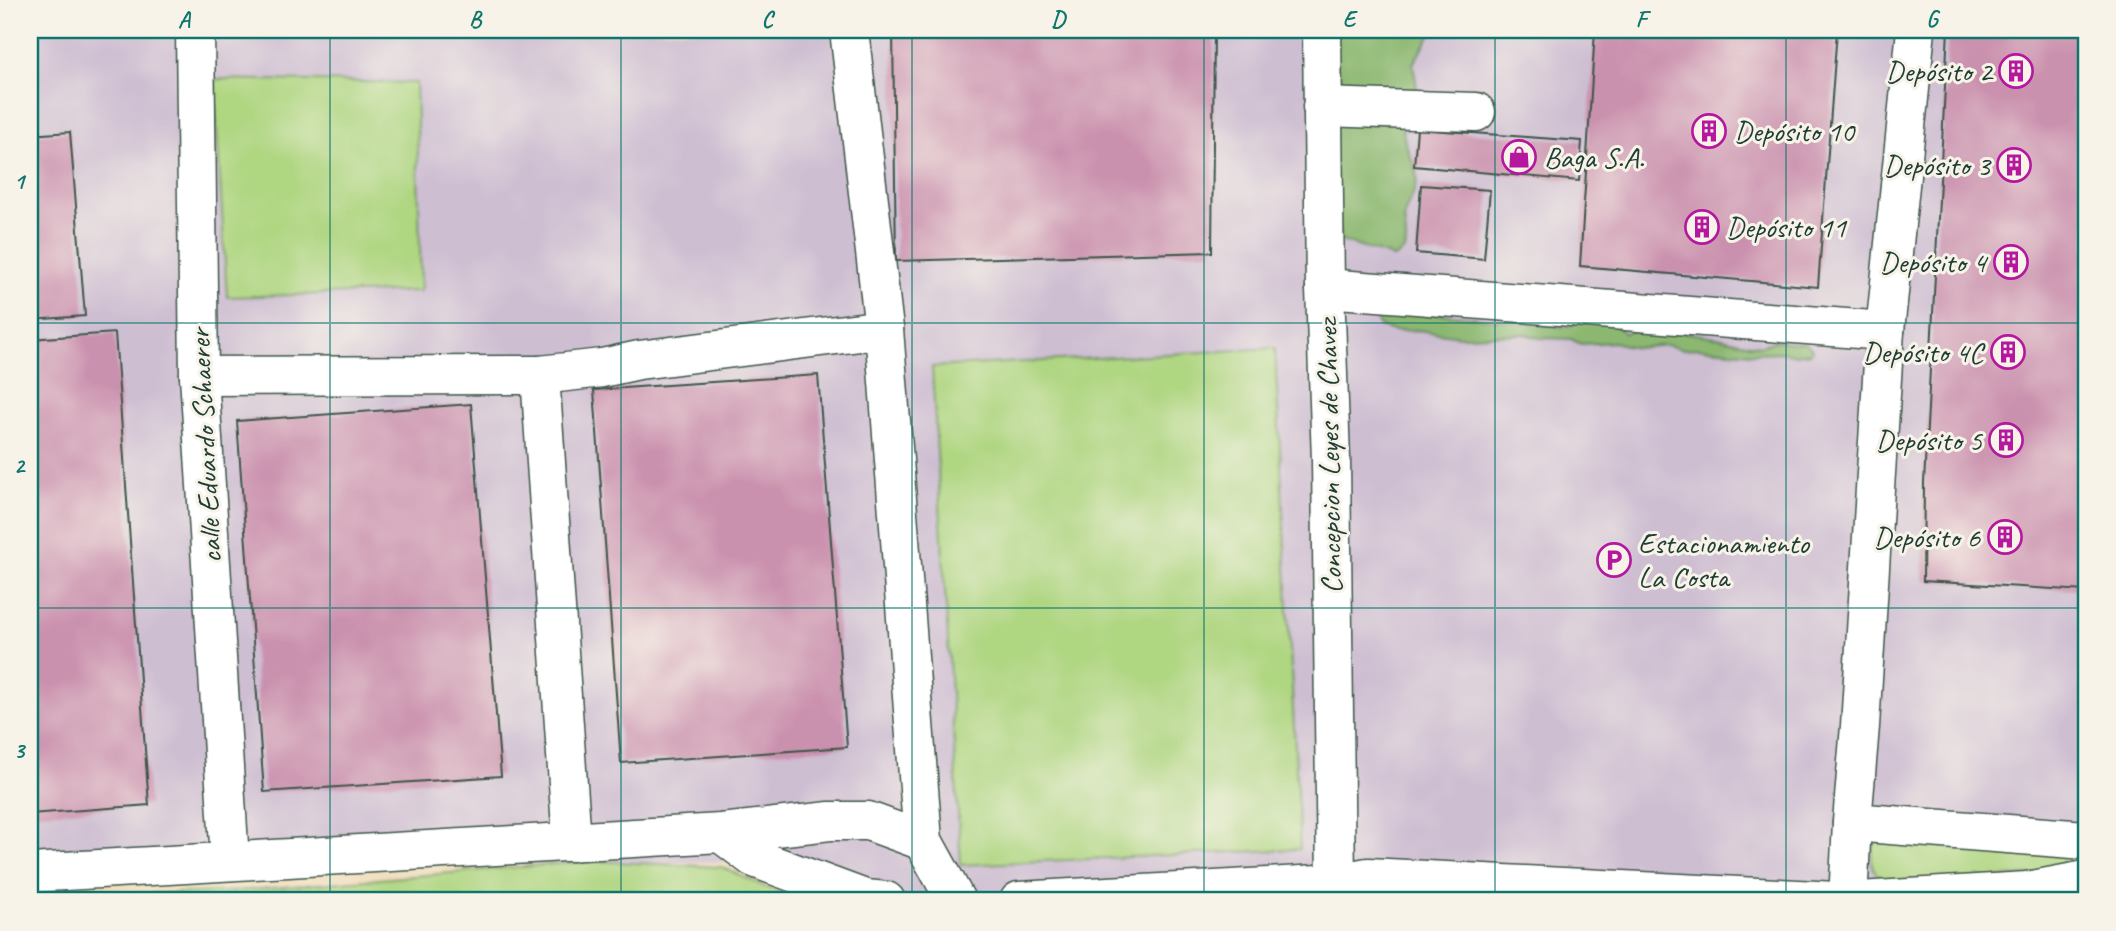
<svg xmlns="http://www.w3.org/2000/svg" width="2116" height="931" viewBox="0 0 2116 931" font-family="Caveat,sans-serif">
<style>
.industrial{fill:#cebed2}
.green{fill:#afd681;stroke:#678a5a;stroke-width:2}
.forest{fill:#8bb76f;stroke:#557a52;stroke-width:2}
.building{fill:#ca91ae}
.lines{fill:none;stroke-linecap:round;stroke-linejoin:round}
.minor-casing{stroke:#3e5548;stroke-width:41}
.minor{stroke:#fff;stroke-width:38}
.grid{fill:none;stroke:#0f766e;stroke-width:2;stroke-opacity:0.55}
.labels{text-anchor:middle;dominant-baseline:central;stroke-width:6;stroke-linejoin:round;paint-order:stroke}
.poi-label{font-size:30px;fill:#1f3d34;stroke:#f7f3e8;text-anchor:end}
.street-label{font-size:30px;fill:#1f3d34;stroke:#f7f3e8}
.neatline{fill:none;stroke:#0f766e;stroke-width:2.5}
.grid-label{font-size:23px;text-anchor:middle;font-weight:bold;fill:#0f766e}
</style>
<rect width="100%" height="100%" fill="#f7f3e8"/>
<filter id="ink" filterUnits="userSpaceOnUse"><feTurbulence type="fractalNoise" baseFrequency=".0143" numOctaves="2"/><feDisplacementMap in="SourceGraphic" scale="14" xChannelSelector="R" yChannelSelector="G"/><feConvolveMatrix kernelMatrix="1 2 1 2 8 2 1 2 1" color-interpolation-filters="sRGB"/></filter>
<filter id="wash" filterUnits="userSpaceOnUse"><feTurbulence type="fractalNoise" baseFrequency=".00686" numOctaves="4" result="noise"/><feDisplacementMap in="SourceGraphic" scale="28" xChannelSelector="R" yChannelSelector="G"/><feGaussianBlur stdDeviation="1.57" result="paint"/><feColorMatrix in="noise" values="0 0 0 0 0 0 0 0 0 0 0 0 0 0 0 0 0 1.4 0 .05"/><feComposite in="paint" operator="in"/></filter>
<g filter="url(#wash)">
<rect width="100%" height="100%" fill="#f0dcba"/>
<polygon class="industrial" points="30,30 2086,30 2086,901 819,901 728,862 30,868"/>
<g class="green">
<polygon points="214,79 416,83 421,291 227,297"/>
<polygon points="1275,348 1300,849 961,865 932,367"/>
<path d="M 1875,841 L 2086,857 L 2086,872 L 1893,884 C 1870,876 1869,863 1875,841 Z"/>
<polygon points="593,861 722,867 789,898 792,901 30,901 30,896 223,892"/>
</g>
<g class="forest">
<path d="M 1330,30 L 1437,30 L 1432,32 L 1413,64 C 1415,77 1420,94 1414,107 C 1411,112 1405,119 1404,125 C 1400,143 1416,161 1417,178 C 1417,192 1408,200 1405,213 C 1402,226 1409,234 1405,250 L 1395,258 L 1341,241 L 1325,147 L 1345,96 L 1334,56 Z"/>
<polygon points="1385,308 1566,327 1584,319 1610,321 1624,333 1657,327 1669,334 1677,331 1722,338 1760,346 1775,341 1805,343 1813,350 1811,353 1796,355 1783,352 1753,353 1699,348 1681,349 1667,345 1636,348 1614,342 1581,344 1571,339 1540,338 1525,334 1460,336 1417,330 1394,331 1380,327 1377,321 1378,315"/>
</g>
<g id="blocks">
<g class="building">
<polygon points="893,30 1214,30 1212,252 896,261"/>
<polygon points="1595,30 1837,30 1818,287 1580,266"/>
<polygon points="1948,30 2086,30 2086,591 1923,581 1924,483"/>
<polygon points="1417,129 1582,141 1579,181 1414,166"/>
<polygon points="70,132 85,316 30,320 30,135"/>
<polygon points="1421,185 1490,190 1484,259 1416,253"/>
<polygon points="115,333 149,805 30,814 30,339"/>
<polygon points="818,375 847,747 621,763 594,390"/>
<polygon points="471,404 501,776 264,792 237,421"/>
</g>
</g>
</g>
<g filter="url(#ink)">
<use href="#blocks" fill-opacity="0" stroke="#3e5548" stroke-width="2"/>
<g class="lines">
<g class="minor-casing">
<g id="minor">
<polyline points="195,30 199,376 230,861"/>
<polyline points="849,30 884,329 923,841 956,901"/>
<polyline points="1322,30 1325,288 1331,460 1336,883"/>
<polyline points="1322,107 1476,112"/>
<polyline points="1325,288 1885,331"/>
<polyline points="540,375 572,842"/>
<polyline points="199,376 540,375 602,368 639,360 884,329"/>
<polyline points="1852,822 2086,840"/>
<polyline points="721,833 754,858 865,899 886,901"/>
<polyline points="30,873 721,833 830,821 868,821 923,841"/>
<polyline points="1019,901 1336,883 1368,877 1836,901"/>
<polyline points="1848,901 1852,822 1860,726 1885,331 1916,30"/>
<polyline points="1859,901 2027,891 2086,880"/>
</g>
</g>
<use href="#minor" class="minor"/>
</g>
</g>
<path class="grid" d="M 330,30 L 330,901M 621,30 L 621,901M 912,30 L 912,901M 1204,30 L 1204,901M 1495,30 L 1495,901M 1786,30 L 1786,901M 30,323 L 2086,323M 30,608 L 2086,608"/>
<defs>
<g id="building-ring" transform="scale(1.75)"><circle r="9.5" fill="#f7f3e8" stroke="#b5179e" stroke-width="1.5"/><path d="M-4-6H4V6H1V3H-1V6H-4ZM-2.5-4.3h1.7v1.8h-1.7ZM.8-4.3h1.7v1.8H.8ZM-2.5-1h1.7V.8h-1.7ZM.8-1h1.7V.8H.8Z" fill="#b5179e"/></g>
<g id="shop-ring" transform="scale(1.75)"><circle r="9.5" fill="#f7f3e8" stroke="#b5179e" stroke-width="1.5"/><path d="M-5-2.5h2.3a2.7 3.5 0 0 1 5.4 0H5L5.5 6h-11ZM-1.5-2.5h3a1.5 2.3 0 0 0-3 0Z" fill="#b5179e"/></g>
<g id="parking-ring" transform="scale(1.75)"><circle r="9.5" fill="#f7f3e8" stroke="#b5179e" stroke-width="1.5"/><path d="M-3.5-5.5H1a3.5 3.5 0 0 1 0 7H-1V5.5H-3.5ZM-1-3.4V-.6H.8a1.4 1.4 0 0 0 0-2.8Z" fill="#b5179e"/></g>
</defs>
<g fill-rule="evenodd">
<use href="#building-ring" x="2016" y="71"/>
<use href="#building-ring" x="1709" y="131"/>
<use href="#shop-ring" x="1519" y="157"/>
<use href="#building-ring" x="2014" y="165"/>
<use href="#building-ring" x="1702" y="227"/>
<use href="#building-ring" x="2011" y="262"/>
<use href="#building-ring" x="2008" y="352"/>
<use href="#building-ring" x="2006" y="440"/>
<use href="#building-ring" x="2005" y="537"/>
<use href="#parking-ring" x="1614" y="560"/>
</g>
<g class="labels">
<g class="poi-label">
<text x="1992" y="71">Depósito 2</text>
<text x="1734" y="131" text-anchor="start">Depósito 10</text>
<text x="1544" y="157" text-anchor="start">Baga S.A.</text>
<text x="1990" y="165">Depósito 3</text>
<text x="1726" y="227" text-anchor="start">Depósito 11</text>
<text x="1986" y="262">Depósito 4</text>
<text x="1983" y="352">Depósito 4C</text>
<text x="1982" y="440">Depósito 5</text>
<text x="1980" y="537">Depósito 6</text>
<text x="1638" y="543" text-anchor="start">Estacionamiento<tspan x="1638" dy="34">La Costa</tspan></text>
</g>
<g class="street-label">
<text transform="translate(205 446) rotate(-93)">calle Eduardo Schaerer</text>
<text transform="translate(1329 456) rotate(-91)">Concepcion Leyes de Chavez</text>
</g>
</g>
<rect width="2116" height="931" fill="none" stroke="#f7f3e8" stroke-width="77"/>
<rect x="38" y="38" width="2040" height="854" class="neatline"/>
<g class="grid-label">
<text x="184" y="27">A</text>
<text x="475" y="27">B</text>
<text x="767" y="27">C</text>
<text x="1058" y="27">D</text>
<text x="1349" y="27">E</text>
<text x="1641" y="27">F</text>
<text x="1932" y="27">G</text>
<text x="19" y="189">1</text>
<text x="19" y="473">2</text>
<text x="19" y="758">3</text>
</g>
</svg>
